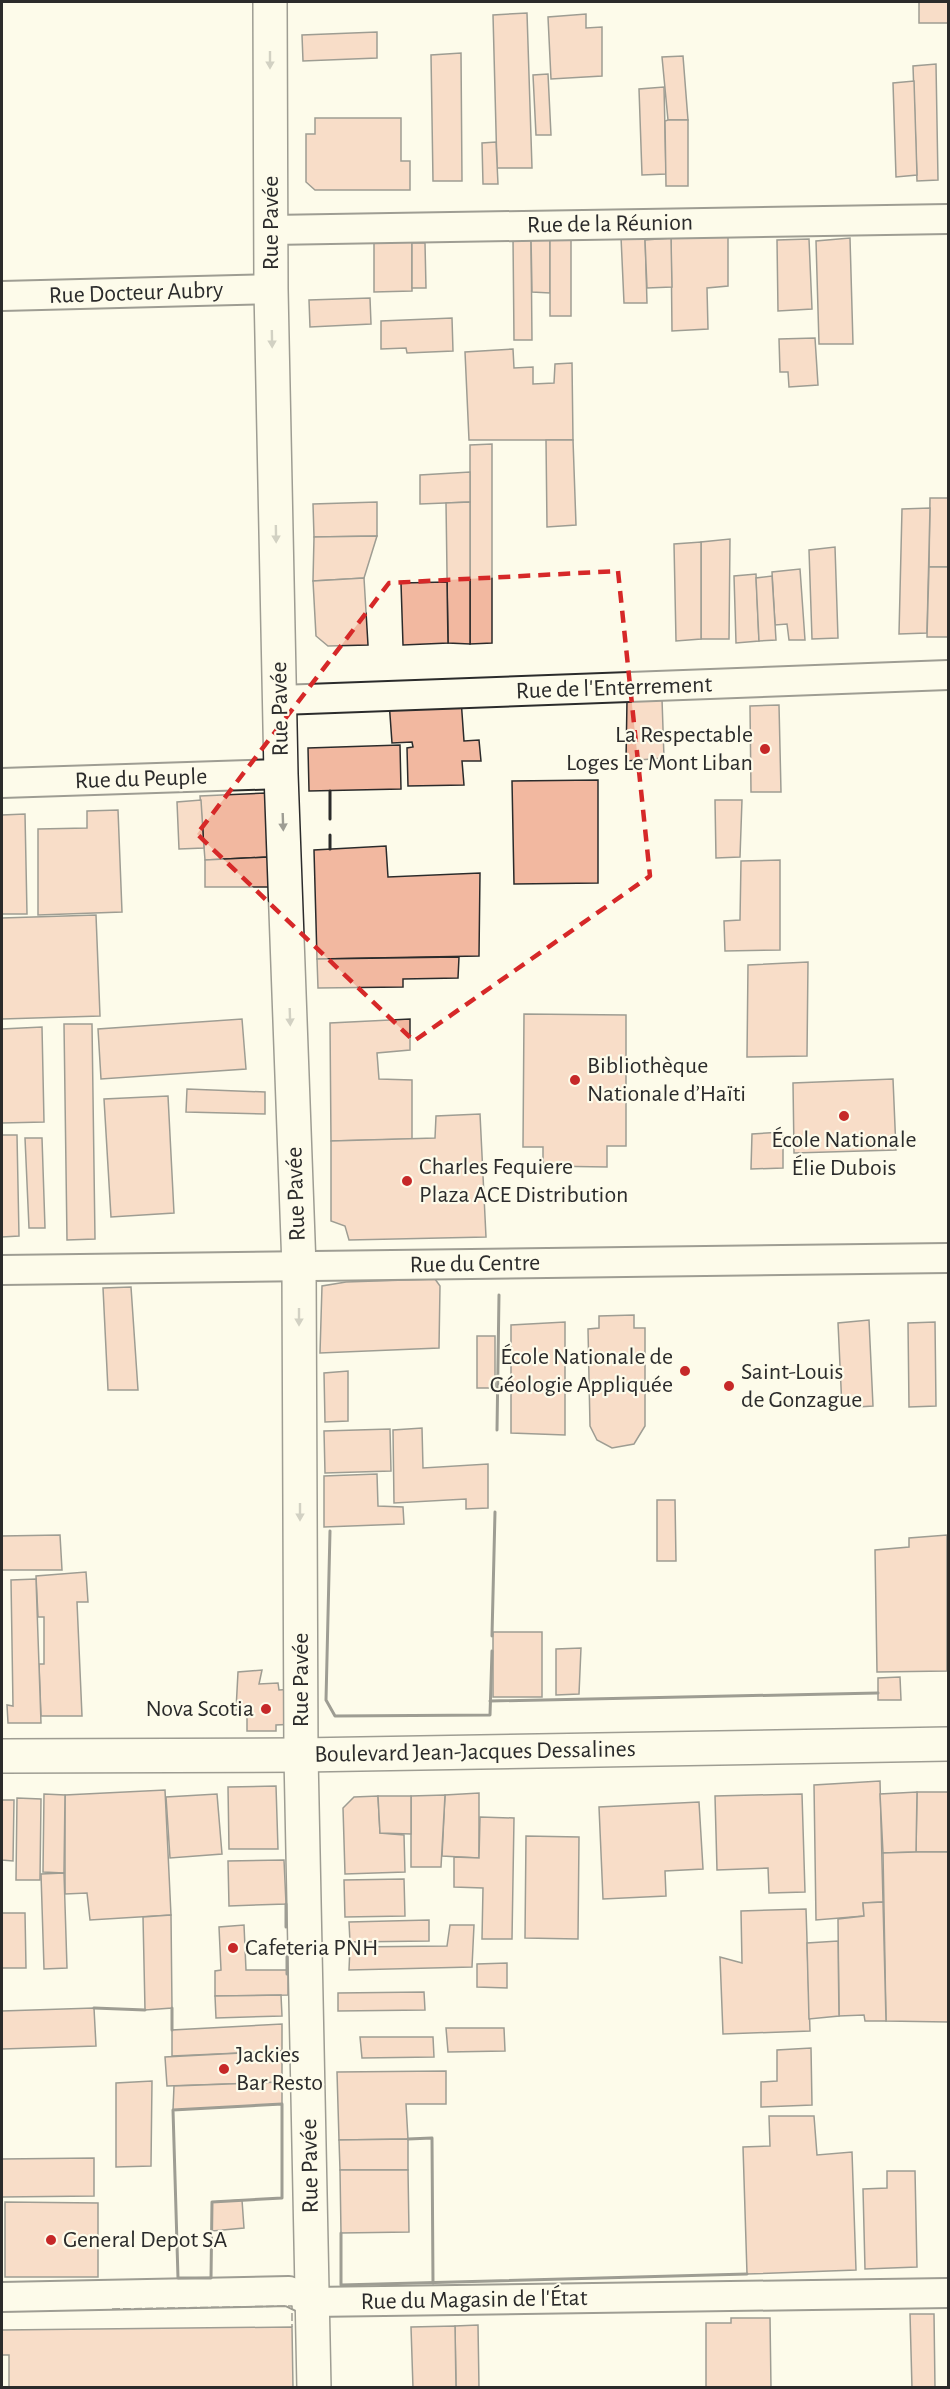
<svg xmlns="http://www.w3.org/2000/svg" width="950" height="2389" viewBox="0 0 950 2389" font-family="'Alegreya Sans',sans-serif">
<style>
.building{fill:#f2b8a0;stroke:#2b2b2b;stroke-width:1.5}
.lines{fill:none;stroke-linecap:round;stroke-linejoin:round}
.minor-casing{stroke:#2b2b2b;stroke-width:32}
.major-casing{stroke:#2b2b2b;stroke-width:36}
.minor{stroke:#fdfbea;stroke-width:28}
.major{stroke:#fdfbea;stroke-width:33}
.fence{stroke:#2b2b2b;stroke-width:1.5;stroke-dasharray:8 3;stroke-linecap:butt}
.wall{stroke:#2b2b2b;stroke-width:3}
.oneway{fill:#9e9d94}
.marked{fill:none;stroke:#d62828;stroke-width:4.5;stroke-dasharray:12 8;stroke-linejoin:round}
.poi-dot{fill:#c62828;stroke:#fdfbea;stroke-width:2}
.labels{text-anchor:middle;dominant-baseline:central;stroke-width:4.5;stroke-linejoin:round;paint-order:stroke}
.street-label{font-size:24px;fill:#2b2b2b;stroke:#fdfbea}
.poi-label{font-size:24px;fill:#2b2b2b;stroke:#fdfbea;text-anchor:start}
</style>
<rect width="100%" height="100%" fill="#fdfbea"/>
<g class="building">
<rect x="919" y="2" width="29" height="21"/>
<polygon points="527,13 532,168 497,168 493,15"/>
<polygon points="586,14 586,28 602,27 602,76 551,79 548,17"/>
<polygon points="377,32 377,58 303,61 302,35"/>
<polygon points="461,53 462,181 433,181 431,55"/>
<polygon points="683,56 688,120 668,120 662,57"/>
<polygon points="936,64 938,180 917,181 913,66"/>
<polygon points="548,74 551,135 536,135 533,75"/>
<polygon points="914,81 917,175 896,177 893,83"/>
<polygon points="664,87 666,174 642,175 639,89"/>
<polygon points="315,118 401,118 401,161 410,161 410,190 315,190 306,182 306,134 315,134"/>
<polygon points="668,120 688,120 688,186 666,186 665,121"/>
<polygon points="496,142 498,184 483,184 482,143"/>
<polygon points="645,235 647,303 624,303 621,237"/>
<polygon points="412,236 412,291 374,292 374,237"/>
<polygon points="728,236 728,286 707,288 708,329 672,331 671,238"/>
<polygon points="531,237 532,340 514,340 513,238"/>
<polygon points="531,237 550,237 550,293 532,292"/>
<rect x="550" y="237" width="21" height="79"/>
<polygon points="671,238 672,287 647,288 645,240"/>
<polygon points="850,238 853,344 819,344 816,241"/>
<polygon points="809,239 812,309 778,311 777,240"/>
<polygon points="412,243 425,243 426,288 412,288"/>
<polygon points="370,298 371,324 310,327 309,300"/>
<polygon points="452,318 453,351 407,353 406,348 381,349 381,321"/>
<polygon points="815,338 818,385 789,387 788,372 780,372 779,339"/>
<polygon points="513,349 514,368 533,367 533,384 554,383 555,364 572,363 573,440 469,440 465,352"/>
<polygon points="546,440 573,440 576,525 547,527"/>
<polygon points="492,444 492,643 470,644 470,445"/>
<polygon points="470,472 470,502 420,504 420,475"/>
<polygon points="930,498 948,498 948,567 929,567"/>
<polygon points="377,502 377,536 314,537 313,504"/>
<polygon points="470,502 470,644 448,643 446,503"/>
<polygon points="930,508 927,633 899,634 902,509"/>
<polygon points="377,536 364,578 313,581 314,537"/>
<polygon points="730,539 729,639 701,639 701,542"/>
<polygon points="701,542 701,639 676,641 674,544"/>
<polygon points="835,547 838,638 812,639 809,550"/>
<polygon points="929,567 948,567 948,637 927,637"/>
<polygon points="800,569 805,640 789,640 787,624 775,625 772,572"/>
<polygon points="756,574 759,641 736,643 734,576"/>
<polygon points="772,576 776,640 759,641 756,578"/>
<polygon points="364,578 368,645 328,646 316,636 313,581"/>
<polygon points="447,582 448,643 403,645 401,583"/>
<polygon points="461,699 464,741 479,740 481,761 462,761 464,785 408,786 407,748 413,747 412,742 392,743 389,701"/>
<polygon points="662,699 664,758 626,761 627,700"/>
<polygon points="779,705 781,792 751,792 750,706"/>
<polygon points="400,745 401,789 309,791 308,748"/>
<polygon points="598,780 598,883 514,884 512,781"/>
<polygon points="266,793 268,857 205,860 200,796"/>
<polygon points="201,800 204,848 179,849 177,802"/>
<polygon points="715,800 742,800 740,857 716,858"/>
<polygon points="118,810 122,912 38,915 38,829 87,828 87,811"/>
<polygon points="25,814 27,914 2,914 2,815"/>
<polygon points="386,846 388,877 480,873 479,956 317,959 314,850"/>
<polygon points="268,857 269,887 205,887 205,860"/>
<polygon points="780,860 780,950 725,951 724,921 740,920 741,861"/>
<polygon points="96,915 100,1016 2,1019 2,918"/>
<polygon points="459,957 458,978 403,979 403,987 318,988 317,959"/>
<polygon points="808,962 807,1056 747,1057 748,965"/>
<polygon points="524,1014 626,1015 626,1146 607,1146 607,1167 543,1166 543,1147 523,1147"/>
<polygon points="242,1019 246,1069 101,1079 98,1029"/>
<polygon points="410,1019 410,1050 377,1053 379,1079 412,1080 412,1139 331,1141 330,1023"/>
<polygon points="64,1024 92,1024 95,1239 67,1240"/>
<polygon points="42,1027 44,1122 2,1123 2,1029"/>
<polygon points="893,1079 896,1150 794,1153 793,1083"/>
<polygon points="187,1089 265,1092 265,1114 186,1112"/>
<polygon points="168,1096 174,1213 111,1217 104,1099"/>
<polygon points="480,1114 486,1237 349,1240 345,1226 331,1221 331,1141 435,1138 436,1116"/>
<polygon points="783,1132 783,1168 751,1169 752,1134"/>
<polygon points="2,1135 17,1135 19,1236 2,1237"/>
<polygon points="25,1138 42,1138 45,1228 29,1228"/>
<polygon points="435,1279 440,1286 439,1348 320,1353 322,1286 346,1282"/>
<polygon points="131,1287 138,1390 108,1390 103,1288"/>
<polygon points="634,1315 634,1328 645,1328 645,1426 634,1444 612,1448 597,1440 590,1426 588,1329 599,1328 599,1316"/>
<polygon points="869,1320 873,1406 842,1408 838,1323"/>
<polygon points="565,1322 565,1435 511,1433 511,1325"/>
<polygon points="935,1322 936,1406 909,1407 908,1323"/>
<rect x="477" y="1336" width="18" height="52"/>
<polygon points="348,1371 348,1421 325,1422 324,1373"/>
<polygon points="422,1428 423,1468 488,1464 488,1508 466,1509 466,1499 394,1503 393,1430"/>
<polygon points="390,1429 391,1471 325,1473 324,1431"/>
<polygon points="377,1474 378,1506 403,1507 404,1524 324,1527 324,1476"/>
<polygon points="657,1500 675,1500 676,1561 657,1561"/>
<polygon points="60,1535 62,1570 2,1570 2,1536"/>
<polygon points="947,1535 947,1671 877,1672 875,1550 909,1547 909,1538"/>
<polygon points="86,1572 88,1602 77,1602 82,1716 41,1716 39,1664 44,1664 44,1617 38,1617 36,1576"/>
<polygon points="36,1579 41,1723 8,1723 7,1705 13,1706 11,1580"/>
<rect x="493" y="1632" width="49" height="65"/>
<polygon points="581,1648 579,1694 556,1695 556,1649"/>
<polygon points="262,1670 259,1684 278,1683 279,1690 295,1689 297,1724 276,1725 276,1731 247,1731 247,1709 236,1710 238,1672"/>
<polygon points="900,1677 901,1700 878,1700 878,1678"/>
<polygon points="880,1781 883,1902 863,1903 864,1916 816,1920 814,1785"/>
<polygon points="276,1786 278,1849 229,1849 228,1787"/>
<polygon points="165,1790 171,1915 90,1920 87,1893 65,1894 65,1795"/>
<polygon points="917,1792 948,1792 948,1852 916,1852"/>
<polygon points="917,1792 916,1852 883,1853 880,1794"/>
<polygon points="479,1793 479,1858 442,1856 445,1795"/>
<polygon points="44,1794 65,1795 64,1873 43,1872"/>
<polygon points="217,1794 222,1854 170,1858 166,1797"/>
<polygon points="802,1794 805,1892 769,1893 768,1868 717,1870 715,1796"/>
<polygon points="445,1795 441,1867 411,1867 411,1796"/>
<polygon points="378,1796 380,1833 404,1835 405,1872 345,1874 343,1808 354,1797"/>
<polygon points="378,1796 411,1796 411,1834 380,1833"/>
<polygon points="17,1798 41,1799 40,1880 16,1880"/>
<polygon points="2,1800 14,1800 13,1861 2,1860"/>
<polygon points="699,1802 703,1869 665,1871 666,1896 603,1899 599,1807"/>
<polygon points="480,1817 514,1818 512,1939 482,1939 483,1888 454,1887 454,1857 479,1858"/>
<polygon points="526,1836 579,1837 578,1939 525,1938"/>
<polygon points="916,1852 948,1852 948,2022 886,2021 883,1853"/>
<polygon points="284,1860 286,1904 229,1906 228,1861"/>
<polygon points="64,1873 67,1968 44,1969 41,1874"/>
<polygon points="404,1879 405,1916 345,1917 344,1880"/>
<polygon points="883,1902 886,2021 865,2021 864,2015 839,2016 838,1919 864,1916 863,1903"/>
<polygon points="806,1909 810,2031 723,2034 720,1957 742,1963 741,1911"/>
<polygon points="2,1913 25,1913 26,1968 2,1968"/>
<polygon points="171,1915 172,2008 145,2010 143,1917"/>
<polygon points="429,1920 429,1941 350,1942 349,1922"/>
<polygon points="244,1925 246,1970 288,1970 288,1995 215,1996 215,1971 221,1970 219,1927"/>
<polygon points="450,1925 474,1925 472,1967 349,1970 350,1947 447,1946"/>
<polygon points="838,1941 839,2016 809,2019 807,1943"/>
<polygon points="507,1963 507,1988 477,1987 477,1964"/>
<polygon points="424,1992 425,2010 338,2011 338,1993"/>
<polygon points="281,1995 282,2016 216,2018 215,1996"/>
<polygon points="94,2008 96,2046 2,2049 2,2011"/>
<polygon points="282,2024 282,2051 172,2056 172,2030"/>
<polygon points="446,2028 504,2028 505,2051 448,2052"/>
<polygon points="360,2037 433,2037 434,2057 362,2058"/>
<polygon points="811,2048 812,2105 761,2107 761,2082 777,2081 777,2050"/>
<polygon points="282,2051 282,2082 167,2086 165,2057"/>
<polygon points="446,2071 446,2104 406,2104 408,2139 339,2140 337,2072"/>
<polygon points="152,2081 151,2166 116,2167 116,2083"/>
<polygon points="282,2082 282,2104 173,2110 174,2086"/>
<polygon points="769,2116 814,2116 817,2155 852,2152 856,2270 747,2274 743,2147 770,2146"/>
<polygon points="408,2139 408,2170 340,2170 339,2140"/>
<polygon points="94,2158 94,2196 2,2197 2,2159"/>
<polygon points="340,2170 408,2170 409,2232 341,2233"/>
<polygon points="887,2171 915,2171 917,2267 865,2269 863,2189 887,2188"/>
<polygon points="242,2200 244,2228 212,2231 212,2202"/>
<polygon points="5,2202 98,2203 98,2277 5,2277"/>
<polygon points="910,2314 934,2314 935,2388 912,2388"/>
<polygon points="731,2318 770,2318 771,2388 706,2388 706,2323 731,2323"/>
<polygon points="478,2325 479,2388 456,2388 455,2326"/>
<polygon points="455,2326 456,2388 413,2388 411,2327"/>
<polygon points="292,2327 293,2388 9,2388 9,2355 2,2355 2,2330"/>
</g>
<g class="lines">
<g class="minor-casing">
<g id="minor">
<polyline points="271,230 948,219"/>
<polyline points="2,296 271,289"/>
<polyline points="280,700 948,675"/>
<polyline points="2,783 281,774"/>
<polyline points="2,1270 948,1258"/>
<polyline points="2,2297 289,2291 312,2302 948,2293"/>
</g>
</g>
<g class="major-casing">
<g id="major">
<polyline points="270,2 271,289 281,774 299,1267 301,1755 314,2388"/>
<polyline points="2,1756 301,1755 948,1744"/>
</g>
</g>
<use href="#minor" class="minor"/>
<use href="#major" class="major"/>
<polyline class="fence" points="112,2309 292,2306 292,2327"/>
<g class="wall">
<polyline points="330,819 330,791"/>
<polyline points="330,835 330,849"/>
<polyline points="497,1430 499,1295"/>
<polyline points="330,1531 326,1700 335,1716 490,1715 492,1651"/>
<polyline points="492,1636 495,1512"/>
<polyline points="490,1701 878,1693"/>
<polyline points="286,1904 286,1927"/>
<polyline points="287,1953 287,1974"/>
<polyline points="94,2008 145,2010"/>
<polyline points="172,2008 172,2030"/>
<polygon points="282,2104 282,2198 212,2202 211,2278 178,2278 173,2110"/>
<polyline points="408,2139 432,2138 433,2283"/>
<polyline points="341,2233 341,2285 747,2274"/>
</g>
</g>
<defs><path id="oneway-solid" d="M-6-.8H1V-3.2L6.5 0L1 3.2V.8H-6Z" transform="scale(1.5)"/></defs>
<g class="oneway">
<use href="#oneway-solid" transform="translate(270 60) rotate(90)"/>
<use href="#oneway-solid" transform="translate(272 339) rotate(89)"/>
<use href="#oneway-solid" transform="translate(276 534) rotate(89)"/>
<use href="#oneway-solid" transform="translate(283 822) rotate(88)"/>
<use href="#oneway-solid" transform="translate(290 1017) rotate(88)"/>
<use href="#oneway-solid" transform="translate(299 1317) rotate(90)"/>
<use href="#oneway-solid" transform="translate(300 1512) rotate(90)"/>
</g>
<path d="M0 0H950V2389H0ZM 618,571 L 650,876 L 414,1041 L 197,834 L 389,583 Z" fill="#fdfbea" fill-opacity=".55" fill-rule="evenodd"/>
<path class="marked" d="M 618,571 L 650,876 L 414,1041 L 197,834 L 389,583 Z"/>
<g class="poi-dot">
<circle cx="765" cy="749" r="6"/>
<circle cx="575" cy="1080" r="6"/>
<circle cx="844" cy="1116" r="6"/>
<circle cx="407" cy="1181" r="6"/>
<circle cx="685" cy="1371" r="6"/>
<circle cx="729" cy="1386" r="6"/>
<circle cx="266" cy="1709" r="6"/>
<circle cx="233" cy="1948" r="6"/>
<circle cx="224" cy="2069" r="6"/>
<circle cx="51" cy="2240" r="6"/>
</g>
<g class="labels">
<g class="street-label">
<text transform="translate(271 223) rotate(-90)">Rue Pavée</text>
<text transform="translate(610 224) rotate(-1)">Rue de la Réunion</text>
<text transform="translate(136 293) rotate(-2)">Rue Docteur Aubry</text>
<text transform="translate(614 688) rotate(-2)">Rue de l'Enterrement</text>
<text transform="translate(280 709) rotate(-91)">Rue Pavée</text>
<text transform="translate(141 779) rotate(-2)">Rue du Peuple</text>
<text transform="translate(296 1194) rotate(-92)">Rue Pavée</text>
<text transform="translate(475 1264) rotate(-1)">Rue du Centre</text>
<text transform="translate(301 1680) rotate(-90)">Rue Pavée</text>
<text transform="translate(475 1752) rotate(-1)">Boulevard Jean-Jacques Dessalines</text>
<text transform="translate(310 2166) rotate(-91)">Rue Pavée</text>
<text transform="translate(474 2300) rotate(-1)">Rue du Magasin de l'État</text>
</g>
<g class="poi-label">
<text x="753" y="735" text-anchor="end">La Respectable<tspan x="753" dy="28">Loges Le Mont Liban</tspan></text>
<text x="587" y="1066">Bibliothèque<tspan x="587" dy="28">Nationale d’Haïti</tspan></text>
<text x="844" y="1140" text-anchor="middle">École Nationale<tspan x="844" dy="28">Élie Dubois</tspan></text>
<text x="419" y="1167">Charles Fequiere<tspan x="419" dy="28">Plaza ACE Distribution</tspan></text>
<text x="673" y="1357" text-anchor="end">École Nationale de<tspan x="673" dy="28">Géologie Appliquée</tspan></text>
<text x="741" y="1372">Saint-Louis<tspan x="741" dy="28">de Gonzague</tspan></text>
<text x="254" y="1709" text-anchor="end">Nova Scotia</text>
<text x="245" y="1948">Cafeteria PNH</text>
<text x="236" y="2055">Jackies<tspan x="236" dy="28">Bar Resto</tspan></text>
<text x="63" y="2240">General Depot SA</text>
</g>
</g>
<rect width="950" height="2389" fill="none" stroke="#2b2b2b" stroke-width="6"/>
</svg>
